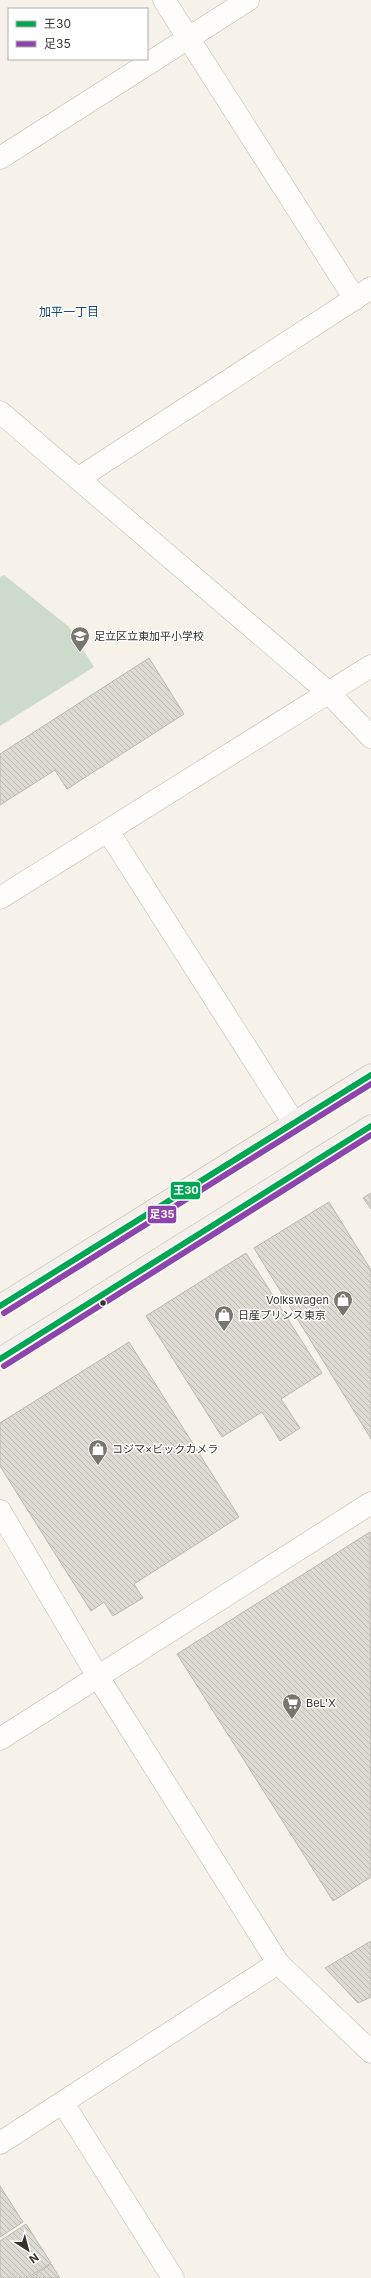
<svg xmlns="http://www.w3.org/2000/svg" width="371" height="2278" viewBox="0 0 371 2278" font-family="Inter,'Noto Sans JP',sans-serif">
<style>
.pitch{fill:#ccdbca}
.building{fill:url(#building-back-hatch);stroke:#bcb8b2}
.lines{fill:none;stroke-linecap:round;stroke-linejoin:round}
.street-casing{stroke:#bdb9b3;stroke-width:23}
.secondary-casing{stroke:#bdb9b3;stroke-width:23}
.primary-casing{stroke:#c3bab0;stroke-width:23}
.street{stroke:#fefdfc;stroke-width:22}
.secondary{stroke:#fefdfc;stroke-width:22}
.primary{stroke:#f4efeb;stroke-width:22}
.bus-1-casing{stroke:#fff;stroke-width:9}
.bus-2-casing{stroke:#fff;stroke-width:9}
.bus-1{stroke:#00a651;stroke-width:6}
.bus-2{stroke:#8e44ad;stroke-width:6}
.bus-dot{fill:#36322d;stroke:#fff;stroke-width:1.5}
.labels{text-anchor:middle;dominant-baseline:central;stroke-width:3;stroke-linejoin:round;paint-order:stroke}
.poi-label{font-size:11px;fill:#36322d;stroke:#fff;text-anchor:start}
.neighbourhood-label{font-size:12px;fill:#16497b;stroke:#fff}
.line-badge{stroke:#fff;stroke-width:1.5}
.badge-label{font-size:11px;text-anchor:middle;font-weight:bold;fill:#fff}
</style>
<defs>
<pattern id="building-back-hatch" width="6" height="6" patternUnits="userSpaceOnUse"><rect width="6" height="6" fill="#ddd9d3"/><path d="M-1 5l2 2M0 0l6 6M5-1l2 2" fill="none" stroke="#bebbb5"/></pattern>
</defs>
<rect width="100%" height="100%" fill="#f6f1e9"/>
<polygon class="pitch" points="4,575 69,627 94,667 0,726 0,577"/>
<g class="building">
<polygon points="149,658 184,714 67,789 55,770 0,805 0,754"/>
<polygon points="371,1193 371,1209 363,1198"/>
<polygon points="329,1202 371,1270 371,1439 254,1248"/>
<polygon points="246,1253 322,1373 281,1399 300,1428 280,1441 262,1412 222,1437 146,1316"/>
<polygon points="129,1342 239,1517 134,1584 143,1598 113,1616 104,1602 91,1611 0,1466 0,1423"/>
<polygon points="370,1532 371,1877 333,1901 177,1654"/>
<polygon points="371,1941 371,1997 358,2003 325,1968"/>
<polygon points="0,2186 23,2222 0,2237"/>
<polygon points="26,2224 51,2263 27,2278 0,2278 0,2241"/>
<polygon points="51,2264 60,2278 30,2278"/>
</g>
<g class="lines">
<g class="street-casing">
<g id="street">
<polyline points="164,0 355,299"/>
<polyline points="0,158 248,0"/>
<polyline points="0,412 329,693 371,737"/>
<polyline points="79,478 371,288"/>
<polyline points="108,831 294,1123"/>
<polyline points="0,898 371,666"/>
<polyline points="0,1739 371,1503"/>
<polyline points="63,2103 173,2278"/>
<polyline points="0,2143 278,1963"/>
</g>
</g>
<g class="secondary-casing">
<polyline id="secondary" points="0,1511 98,1677 278,1963 371,2052"/>
</g>
<g class="primary-casing">
<g id="primary">
<polyline points="0,1306 371,1075"/>
<polyline points="0,1359 371,1126"/>
</g>
</g>
<use href="#street" class="street"/>
<use href="#secondary" class="secondary"/>
<use href="#primary" class="primary"/>
<g class="bus-1-casing">
<g id="bus-1">
<polyline points="0,1306 371,1075"/>
<polyline points="0,1359 371,1126"/>
</g>
</g>
<g class="bus-2-casing">
<g id="bus-2">
<polyline points="4,1313 371,1084"/>
<polyline points="4,1366 371,1135"/>
</g>
</g>
<use href="#bus-1" class="bus-1"/>
<use href="#bus-2" class="bus-2"/>
</g>
<defs>
<g id="school-pin" transform="scale(1)"><path d="M0 17L-7.5 6A9.5 9.5 0 1 1 7.5 6Z" fill="#79756f" stroke="#fff"/><path d="M0-5L7-2L0 1L-7-2ZM-4 1L0 2.5L4 1V4Q0 6-4 4Z" fill="#fff"/></g>
<g id="shop-pin" transform="scale(1)"><path d="M0 17L-7.5 6A9.5 9.5 0 1 1 7.5 6Z" fill="#79756f" stroke="#fff"/><path d="M-5-2.5h2.3a2.7 3.5 0 0 1 5.4 0H5L5.5 6h-11ZM-1.5-2.5h3a1.5 2.3 0 0 0-3 0Z" fill="#fff"/></g>
<g id="supermarket-pin" transform="scale(1)"><path d="M0 17L-7.5 6A9.5 9.5 0 1 1 7.5 6Z" fill="#79756f" stroke="#fff"/><path d="M-6-5.5h2.5l.6 2H6L4.5 2H-2.5L-4.4-4H-6ZM-1.5 3.2a1.3 1.3 0 1 0 .1 0ZM3 3.2a1.3 1.3 0 1 0 .1 0Z" fill="#fff"/></g>
</defs>
<g fill-rule="evenodd">
<use href="#school-pin" x="80" y="636"/>
<use href="#shop-pin" x="343" y="1300"/>
<use href="#shop-pin" x="224" y="1315"/>
<use href="#shop-pin" x="98" y="1449"/>
<use href="#supermarket-pin" x="292" y="1703"/>
</g>
<circle class="bus-dot" cx="103" cy="1303" r="3.5"/>
<g class="labels">
<g class="poi-label">
<text x="94" y="636">足立区立東加平小学校</text>
<text x="329" y="1300" text-anchor="end">Volkswagen</text>
<text x="238" y="1315">日産プリンス東京</text>
<text x="112" y="1449">コジマ×ビックカメラ</text>
<text x="306" y="1703">BeL'X</text>
</g>
<g class="neighbourhood-label">
<text x="69" y="311">加平一丁目</text>
</g>
</g>
<g class="line-badge">
<rect x="170" y="1181" width="31" height="19" rx="4" fill="#00a651"/>
<rect x="147" y="1205" width="30" height="19" rx="4" fill="#8e44ad"/>
</g>
<g class="badge-label">
<text x="186" y="1194">王30</text>
<text x="162" y="1218">足35</text>
</g>
<rect x="8" y="8" width="140" height="52" fill="#ffffff" stroke="#afadab"/>
<rect x="16" y="21" width="20" height="6" fill="#00a651" stroke="#afadab"/>
<text x="44" y="28" font-size="12" fill="#36322d">王30</text>
<rect x="16" y="41" width="20" height="6" fill="#8e44ad" stroke="#afadab"/>
<text x="44" y="48" font-size="12" fill="#36322d">足35</text>
<g transform="translate(28 2250) rotate(144)" stroke="#ffffff" stroke-width="3" paint-order="stroke">
<path d="M0-3L7 15L0 10L-7 15Z" fill="#36322d"/>
<text y="-6" font-size="11" font-weight="bold" text-anchor="middle" fill="#36322d">N</text>
</g>
</svg>
